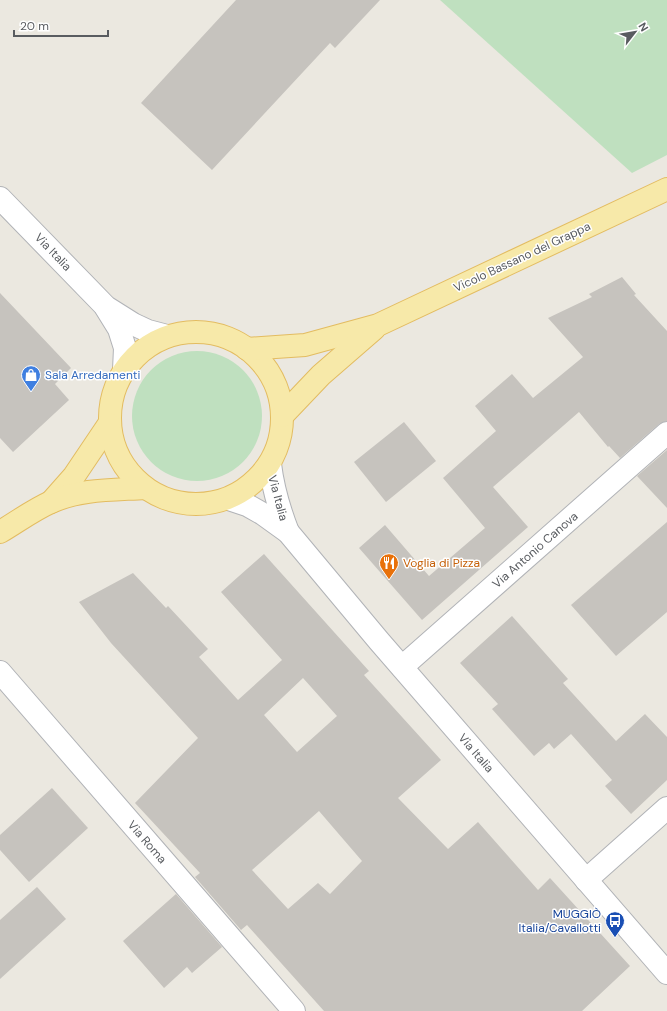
<svg xmlns="http://www.w3.org/2000/svg" width="667" height="1011" viewBox="0 0 667 1011" font-family="'DM Sans',sans-serif">
<style>
.green{fill:#bfe0bf}
.building{fill:#c6c3be;fill-rule:evenodd}
.lines{fill:none;stroke-linecap:round;stroke-linejoin:round}
.minor-casing{stroke:#b1b3b7;stroke-width:24}
.major-casing{stroke:#e3bc61;stroke-width:24}
.minor{stroke:#fff;stroke-width:22}
.major{stroke:#f7e9a9;stroke-width:22}
.labels{text-anchor:middle;dominant-baseline:central;stroke-width:3;stroke-linejoin:round;paint-order:stroke}
.street-label{font-size:12px;fill:#595c60;stroke:#fff}
.shop-label{font-size:12px;fill:#366cbe;stroke:#fff;text-anchor:start}
.food-label{font-size:12px;fill:#c56008;stroke:#fff;text-anchor:start}
.transit-label{font-size:12px;fill:#164399;stroke:#fff;text-anchor:end}
</style>
<rect width="100%" height="100%" fill="#ebe8e0"/>
<g class="green">
<polygon points="440,0 667,0 667,155 632,173"/>
<circle cx="197" cy="416" r="65"/>
</g>
<g class="building">
<polygon points="236,0 380,0 335,48 330,43 212,170 141,103"/>
<polygon points="622,277 636,294 634,295 667,331 667,421 659,424 620,458 609,446 608,447 579,412 493,487 528,527 422,620 359,548 385,525 429,576 485,528 443,478 496,431 475,406 512,374 533,398 583,357 548,318 592,297 589,294"/>
<polygon points="0,293 71,368 55,384 69,400 13,452 0,438"/>
<polygon points="404,422 436,461 386,502 354,462"/>
<polygon points="667,450 667,508 637,476"/>
<polygon points="667,522 667,612 616,656 571,605"/>
<path d="M 264,554 L 369,671 L 364,675 L 441,760 L 398,798 L 448,849 L 478,822 L 538,890 L 550,878 L 630,966 L 582,1011 L 324,1011 L 247,925 L 241,930 L 195,877 L 200,873 L 135,803 L 198,738 L 111,643 L 79,602 L 133,573 L 166,608 L 168,606 L 208,649 L 199,657 L 238,700 L 282,660 L 221,592 ZM 303,678 L 337,716 L 297,752 L 264,715 ZM 319,811 L 362,861 L 330,894 L 318,883 L 288,909 L 252,870 Z"/>
<polygon points="512,616 568,679 563,683 616,741 645,714 667,737 667,780 631,814 605,786 612,780 571,734 554,749 549,743 534,756 492,709 498,704 460,663"/>
<polygon points="52,788 88,828 29,882 0,850 0,835"/>
<polygon points="37,887 66,919 0,979 0,920"/>
<polygon points="176,894 222,947 192,973 187,967 164,988 123,941"/>
</g>
<g class="lines">
<g class="minor-casing">
<g id="minor">
<polyline points="0,198 106,307 133,324 148,331 167,336"/>
<polyline points="106,308 119,329 125,348 124,370"/>
<path d="M 270,464 C 273,489 279,509 288,532"/>
<polyline points="229,499 247,505 263,514 288,532 379,641 667,973"/>
<polyline points="402,667 667,433"/>
<polyline points="0,672 294,1011"/>
<polyline points="586,880 667,808"/>
</g>
</g>
<g class="major-casing">
<g id="major">
<circle cx="196" cy="418" r="86"/>
<polyline points="247,349 305,345 378,325 667,189"/>
<polyline points="282,416 321,375 374,329"/>
<polyline points="51,502 74,476 109,424"/>
<path d="M 0,532 C 17,522 33,510 51,502 C 80,489 113,490 145,488"/>
</g>
</g>
<use href="#minor" class="minor"/>
<use href="#major" class="major"/>
</g>
<defs>
<g id="shop-pin" transform="scale(1)"><path d="M0 17L-7.5 6A9.5 9.5 0 1 1 7.5 6Z" fill="#3f7fe0" stroke="#fff"/><path d="M-5-2.5h2.3a2.7 3.5 0 0 1 5.4 0H5L5.5 6h-11ZM-1.5-2.5h3a1.5 2.3 0 0 0-3 0Z" fill="#fff"/></g>
<g id="restaurant-pin" transform="scale(1)"><path d="M0 17L-7.5 6A9.5 9.5 0 1 1 7.5 6Z" fill="#e8710a" stroke="#fff"/><path d="M-5-6h1v4h1v-4h1v4h1v-4h1v5L-1.5 .5V6h-2V.5L-5-1ZM5-6V6H3V1.5H1.5Q1.5-4 5-6Z" fill="#fff"/></g>
<g id="bus-pin" transform="scale(1)"><path d="M0 17L-7.5 6A9.5 9.5 0 1 1 7.5 6Z" fill="#1a4fb4" stroke="#fff"/><path d="M-5-6H5V4H4V6H2V4H-2V6H-4V4H-5ZM-3.5-4V0h7V-4ZM-3.5 1.2v1.5H-2V1.2ZM2 1.2v1.5H3.5V1.2Z" fill="#fff"/></g>
</defs>
<g fill-rule="evenodd">
<use href="#shop-pin" x="31" y="375"/>
<use href="#restaurant-pin" x="389" y="563"/>
<use href="#bus-pin" x="615" y="921"/>
</g>
<g class="labels">
<g class="street-label">
<text transform="translate(53 252) rotate(46)">Via Italia</text>
<text transform="translate(522 257) rotate(-25)">Vicolo Bassano del Grappa</text>
<text transform="translate(278 498) rotate(75)">Via Italia</text>
<text transform="translate(535 550) rotate(-41)">Via Antonio Canova</text>
<text transform="translate(476 753) rotate(49)">Via Italia</text>
<text transform="translate(147 842) rotate(49)">Via Roma</text>
</g>
<g class="shop-label">
<text x="45" y="375">Sala Arredamenti</text>
</g>
<g class="food-label">
<text x="403" y="563">Voglia di Pizza</text>
</g>
<g class="transit-label">
<text x="601" y="914">MUGGIÒ<tspan x="601" dy="14">Italia/Cavallotti</tspan></text>
</g>
</g>
<g transform="translate(635 32) rotate(59)" stroke="#ffffff" stroke-width="3" paint-order="stroke">
<path d="M0-3L7 15L0 10L-7 15Z" fill="#595c60"/>
<text y="-6" font-size="11" font-weight="bold" text-anchor="middle" fill="#595c60">N</text>
</g>
<path d="M14 30v6h94v-6" fill="none" stroke="#595c60" stroke-width="2"/>
<text x="20" y="30" font-size="12" fill="#595c60" stroke="#ffffff" stroke-width="3" paint-order="stroke">20 m</text>
</svg>
